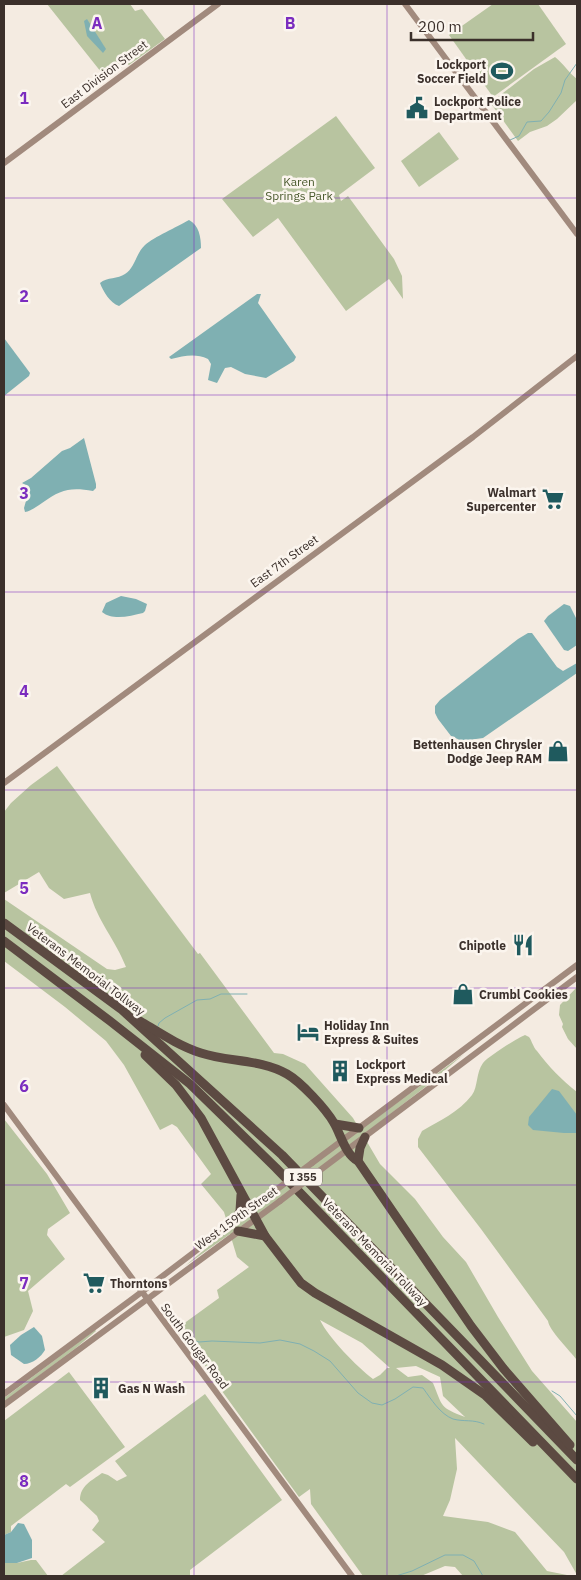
<svg xmlns="http://www.w3.org/2000/svg" width="581" height="1580" viewBox="0 0 581 1580" font-family="'IBM Plex Sans',sans-serif">
<style>
.green{fill:#b8c4a0;fill-rule:evenodd}
.water{fill:#7fb0b2}
.lines{fill:none;stroke-linecap:round;stroke-linejoin:round}
.stream{stroke:#7fb0b2;stroke-width:1}
.secondary{stroke:#a18a7d;stroke-width:6}
.highway{stroke:#5c4a42;stroke-width:9}
.secondary-bridge{stroke:#a18a7d;stroke-width:6}
.grid{fill:none;stroke:#7b2cbf;stroke-width:1;stroke-opacity:0.55}
.labels{text-anchor:middle;dominant-baseline:central;stroke-width:5;stroke-linejoin:round;paint-order:stroke}
.shield{fill:#fbf5ee;stroke:#756b66;stroke-width:1}
.shield-label{font-size:11px;font-weight:bold;fill:#3b302b}
.poi-label{font-size:12px;font-weight:bold;fill:#3b302b;stroke:#fbf5ee;text-anchor:start}
.street-label{font-size:12px;fill:#3b302b;stroke:#fbf5ee}
.park-label{font-size:12px;fill:#4a5a2e;stroke:#fbf5ee}
.grid-label{font-size:16px;text-anchor:middle;font-weight:bold;fill:#7b2cbf;stroke:#fbf5ee;stroke-width:5;stroke-linejoin:round;paint-order:stroke}
</style>
<rect width="100%" height="100%" fill="#f4ebe1"/>
<g class="green">
<polygon points="47,4 130,4 135,11 142,9 165,39 129,65 127,64 105,77"/>
<polygon points="493,4 538,4 566,44 493,97 449,35"/>
<path d="M 555,57 C 563,63 569,73 577,79 L 577,100 L 557,119 L 547,126 L 530,132 L 518,141 L 492,105 L 494,100 L 534,69 Z"/>
<polygon points="336,116 375,168 339,195 341,201 348,196 394,259 402,276 403,299 389,279 346,311 278,218 253,237 222,199"/>
<polygon points="439,132 459,159 419,187 401,161"/>
<path d="M 57,766 L 198,954 L 200,953 L 274,1053 L 283,1054 L 305,1064 L 353,1118 L 360,1130 L 464,1054 L 424,1088 L 363,1135 L 380,1164 L 415,1199 L 443,1237 L 466,1262 L 498,1317 L 532,1371 L 577,1422 L 577,1575 L 564,1552 L 455,1438 L 457,1469 L 450,1500 L 443,1516 L 488,1522 L 515,1532 L 547,1571 L 572,1576 L 463,1576 L 455,1567 L 445,1566 L 421,1576 L 363,1576 L 311,1504 L 310,1489 L 299,1497 L 211,1376 L 200,1357 L 203,1350 L 190,1346 L 179,1327 L 219,1298 L 217,1290 L 249,1267 L 237,1257 L 230,1234 L 185,1266 L 229,1229 L 224,1212 L 201,1184 L 211,1174 L 177,1127 L 172,1124 L 160,1130 L 124,1065 L 106,1041 L 65,1007 L 4,961 L 4,899 L 107,969 L 115,970 L 126,967 C 116,941 97,920 90,893 L 64,899 L 49,888 L 39,872 L 4,893 L 4,812 L 11,803 L 31,785 ZM 320,1320 L 362,1343 L 390,1368 L 387,1368 L 380,1375 L 373,1379 C 357,1367 328,1337 320,1320 ZM 416,1366 L 440,1377 L 443,1396 L 465,1417 C 439,1407 443,1407 433,1383 L 422,1375 L 408,1377 L 396,1368 Z"/>
<polygon points="577,987 577,1049 568,1039 562,1027 563,1024 559,1015 560,1005"/>
<path d="M 525,1035 L 529,1037 C 532,1041 533,1047 537,1051 C 548,1066 562,1080 577,1092 L 577,1360 C 570,1351 549,1330 548,1321 L 481,1229 L 418,1147 L 418,1139 L 422,1131 C 439,1121 459,1112 472,1095 C 478,1087 476,1072 483,1063 C 489,1056 516,1039 525,1035 Z"/>
<polygon points="4,1119 47,1174 70,1213 48,1229 47,1235 65,1259 28,1291 33,1311 24,1330 4,1337"/>
<polygon points="95,1330 96,1331 76,1348 4,1402 4,1398"/>
<polygon points="69,1372 125,1447 70,1487 66,1484 11,1526 11,1532 4,1535 4,1421"/>
<path d="M 205,1394 L 282,1500 L 190,1570 L 190,1576 L 61,1576 L 105,1542 L 92,1530 L 99,1521 L 97,1516 L 80,1500 C 80,1486 91,1481 102,1473 L 108,1475 L 117,1481 L 127,1476 L 115,1461 Z"/>
<polygon points="31,1560 36,1560 48,1576 4,1576 4,1563 17,1563"/>
</g>
<g class="water">
<polygon points="87,19 106,49 103,53 87,36 84,21"/>
<path d="M 189,220 C 199,225 201,237 201,248 L 119,306 C 110,303 103,291 100,283 C 107,277 118,279 125,274 C 135,268 136,253 145,245 C 154,237 177,227 189,220 Z"/>
<path d="M 257,294 L 261,294 L 258,303 L 296,357 L 294,361 L 266,378 L 245,374 L 231,367 L 225,368 L 217,383 L 208,380 L 211,364 L 208,359 C 195,353 184,356 171,359 L 169,357 Z"/>
<polygon points="4,338 30,373 29,376 4,396"/>
<path d="M 84,438 L 96,484 L 96,488 L 93,491 C 71,487 61,489 42,503 C 36,507 31,511 25,512 L 24,508 L 29,490 L 29,487 L 22,483 L 31,478 L 62,451 L 70,448 Z"/>
<path d="M 121,596 L 136,599 L 147,604 L 145,611 L 143,613 C 130,616 113,621 102,612 L 106,603 Z"/>
<polygon points="564,604 570,606 577,620 577,645 568,651 564,650 544,621 548,616"/>
<polygon points="528,633 532,633 557,667 563,671 577,663 577,673 483,738 462,741 451,736 438,719 435,713 435,706 440,700 518,639"/>
<polygon points="552,1089 559,1091 577,1115 577,1133 564,1133 533,1130 528,1125 529,1117"/>
<path d="M 34,1327 L 42,1336 L 45,1350 C 41,1357 32,1364 24,1364 L 11,1355 L 10,1345 L 21,1335 Z"/>
<polygon points="18,1523 24,1524 32,1540 32,1558 17,1563 4,1563 4,1535 11,1532"/>
</g>
<g class="lines">
<g class="stream">
<polyline points="510,140 519,136 527,122 541,121 549,112 561,93 565,80 577,63"/>
<polyline points="158,1026 159,1023 165,1018 197,1000 210,999 221,994 247,994"/>
<path d="M 187,1339 L 199,1342 L 212,1341 L 260,1343 L 280,1340 L 300,1344 L 314,1351 L 330,1361 L 358,1393 L 372,1403 L 382,1405 L 395,1399 L 413,1387 L 423,1388 C 431,1399 440,1414 453,1419 C 464,1422 473,1419 484,1424"/>
<polyline points="552,1391 560,1396 577,1416"/>
<polyline points="396,1576 412,1571 445,1555 463,1555 474,1561 483,1576"/>
</g>
<g class="secondary">
<polyline points="405,4 577,234"/>
<polyline points="4,163 218,4"/>
<polyline points="4,783 473,437 577,356"/>
<polyline points="4,1105 352,1576"/>
<polyline points="312,1163 577,965"/>
<polyline points="319,1171 577,977"/>
<polyline points="4,1394 135,1297 272,1193"/>
<polyline points="4,1405 280,1201"/>
</g>
<g class="highway">
<polyline points="4,923 121,1009 282,1155 577,1460"/>
<polyline points="4,941 110,1021 190,1084 276,1168 577,1479"/>
<path d="M 140,1021 C 160,1033 179,1046 201,1053 C 228,1062 261,1059 287,1074 C 301,1082 326,1109 334,1123 C 341,1135 345,1154 358,1161 L 471,1326 L 503,1368 L 570,1445"/>
<polyline points="145,1055 176,1085 201,1118 265,1236 301,1283 315,1293 442,1365 485,1395 533,1442"/>
<polyline points="335,1124 359,1128"/>
<polyline points="358,1161 360,1148 365,1137"/>
<polyline points="235,1221 240,1211 241,1195"/>
<polyline points="238,1231 265,1236"/>
</g>
<g class="secondary-bridge">
<polyline points="272,1193 312,1163"/>
<polyline points="280,1201 319,1171"/>
</g>
</g>
<path class="grid" d="M 194,4 L 194,1576M 387,4 L 387,1576M 4,198 L 577,198M 4,395 L 577,395M 4,592 L 577,592M 4,790 L 577,790M 4,988 L 577,988M 4,1185 L 577,1185M 4,1382 L 577,1382"/>
<defs>
<g id="stadium-bare" transform="scale(1.725)"><path d="M0-5a6.5 5 0 1 0 0 10a6.5 5 0 1 0 0-10ZM-3.5-1.8h7v3.6h-7Z" fill="#1f5a5e" stroke="#fbf5ee" stroke-width="2.5" paint-order="stroke"/></g>
<g id="civic-bare" transform="scale(1.725)"><path d="M-.6-6.5H3V-4.5H.6V-3L4-1V1h2V6H-6V1h2V-1L-.6-3ZM-1.2 2.5V6h2.4V2.5Z" fill="#1f5a5e" stroke="#fbf5ee" stroke-width="2.5" paint-order="stroke"/></g>
<g id="supermarket-bare" transform="scale(1.725)"><path d="M-6-5.5h2.5l.6 2H6L4.5 2H-2.5L-4.4-4H-6ZM-1.5 3.2a1.3 1.3 0 1 0 .1 0ZM3 3.2a1.3 1.3 0 1 0 .1 0Z" fill="#1f5a5e" stroke="#fbf5ee" stroke-width="2.5" paint-order="stroke"/></g>
<g id="shop-bare" transform="scale(1.725)"><path d="M-5-2.5h2.3a2.7 3.5 0 0 1 5.4 0H5L5.5 6h-11ZM-1.5-2.5h3a1.5 2.3 0 0 0-3 0Z" fill="#1f5a5e" stroke="#fbf5ee" stroke-width="2.5" paint-order="stroke"/></g>
<g id="restaurant-bare" transform="scale(1.725)"><path d="M-5-6h1v4h1v-4h1v4h1v-4h1v5L-1.5 .5V6h-2V.5L-5-1ZM5-6V6H3V1.5H1.5Q1.5-4 5-6Z" fill="#1f5a5e" stroke="#fbf5ee" stroke-width="2.5" paint-order="stroke"/></g>
<g id="hotel-bare" transform="scale(1.725)"><path d="M-6-4.5h1.5V1H6V5H4.5V3h-9V5H-6ZM-4 0a1.8 1.8 0 1 1 3.6 0ZM.5 0V-2.5h3Q6-2.5 6 0Z" fill="#1f5a5e" stroke="#fbf5ee" stroke-width="2.5" paint-order="stroke"/></g>
<g id="building-bare" transform="scale(1.725)"><path d="M-4-6H4V6H1V3H-1V6H-4ZM-2.5-4.3h1.7v1.8h-1.7ZM.8-4.3h1.7v1.8H.8ZM-2.5-1h1.7V.8h-1.7ZM.8-1h1.7V.8H.8Z" fill="#1f5a5e" stroke="#fbf5ee" stroke-width="2.5" paint-order="stroke"/></g>
</defs>
<g fill-rule="evenodd">
<use href="#stadium-bare" x="502" y="71"/>
<use href="#civic-bare" x="417" y="108"/>
<use href="#supermarket-bare" x="553" y="499"/>
<use href="#shop-bare" x="558" y="751"/>
<use href="#restaurant-bare" x="523" y="945"/>
<use href="#shop-bare" x="463" y="994"/>
<use href="#hotel-bare" x="308" y="1032"/>
<use href="#building-bare" x="340" y="1071"/>
<use href="#supermarket-bare" x="94" y="1283"/>
<use href="#building-bare" x="101" y="1388"/>
</g>
<g class="labels">
<rect class="shield" x="284" y="1168.5" width="38" height="17" rx="4"/>
<g class="shield-label">
<text x="303" y="1177">I 355</text>
</g>
<g class="poi-label">
<text x="486" y="64" text-anchor="end">Lockport<tspan x="486" dy="14">Soccer Field</tspan></text>
<text x="434" y="101">Lockport Police<tspan x="434" dy="14">Department</tspan></text>
<text x="536" y="492" text-anchor="end">Walmart<tspan x="536" dy="14">Supercenter</tspan></text>
<text x="542" y="744" text-anchor="end">Bettenhausen Chrysler<tspan x="542" dy="14">Dodge Jeep RAM</tspan></text>
<text x="506" y="945" text-anchor="end">Chipotle</text>
<text x="479" y="994">Crumbl Cookies</text>
<text x="324" y="1025">Holiday Inn<tspan x="324" dy="14">Express &amp; Suites</tspan></text>
<text x="356" y="1064">Lockport<tspan x="356" dy="14">Express Medical</tspan></text>
<text x="110" y="1283">Thorntons</text>
<text x="118" y="1388">Gas N Wash</text>
</g>
<g class="street-label">
<text transform="translate(104 74) rotate(-37)">East Division Street</text>
<text transform="translate(284 561) rotate(-36)">East 7th Street</text>
<text transform="translate(86 969) rotate(37)">Veterans Memorial Tollway</text>
<text transform="translate(236 1218) rotate(-36)">West 159th Street</text>
<text transform="translate(375 1252) rotate(46)">Veterans Memorial Tollway</text>
<text transform="translate(195 1346) rotate(53)">South Gougar Road</text>
</g>
<g class="park-label">
<text x="299" y="181">Karen<tspan x="299" dy="14">Springs Park</tspan></text>
</g>
</g>
<g class="grid-label">
<text x="97" y="29">A</text>
<text x="290" y="29">B</text>
<text x="24" y="104">1</text>
<text x="24" y="302">2</text>
<text x="24" y="499">3</text>
<text x="24" y="697">4</text>
<text x="24" y="894">5</text>
<text x="24" y="1092">6</text>
<text x="24" y="1289">7</text>
<text x="24" y="1487">8</text>
</g>
<rect width="581" height="1580" fill="none" stroke="#3b302b" stroke-width="10"/>
<path d="M411 32v8h122v-8" fill="none" stroke="#3b302b" stroke-width="2.5"/>
<text x="418" y="32" font-size="15" fill="#3b302b" stroke="#fbf5ee" stroke-width="4" paint-order="stroke">200 m</text>
</svg>
